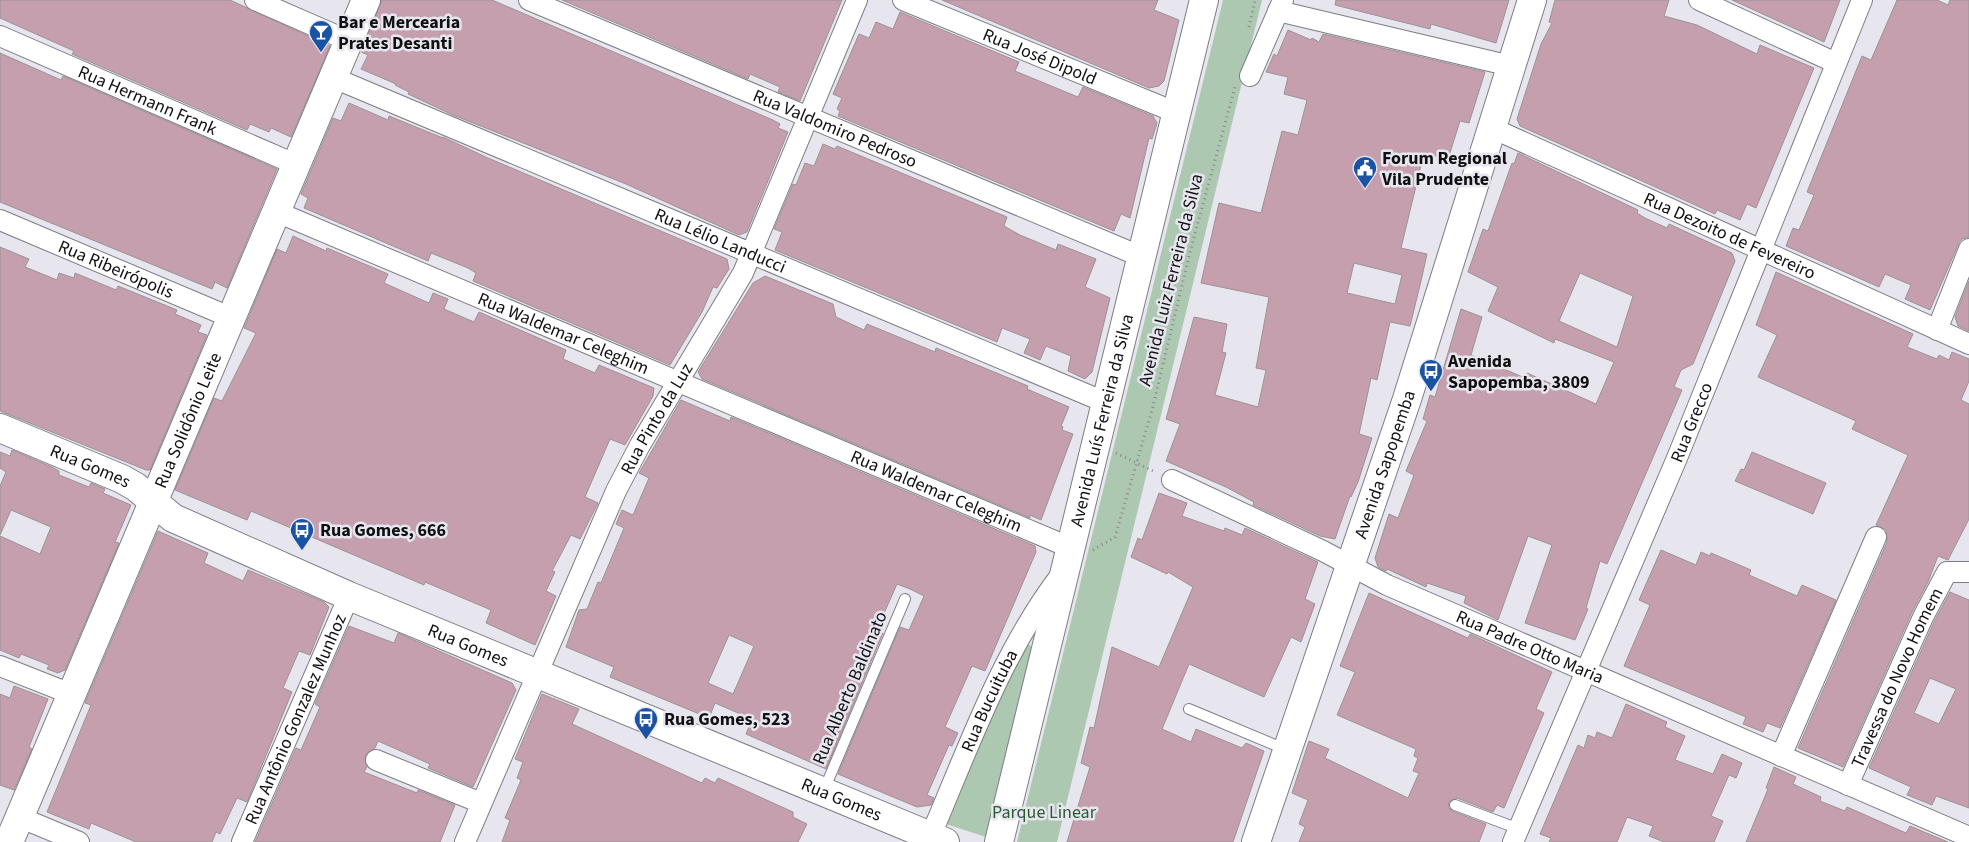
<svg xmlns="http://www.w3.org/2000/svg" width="1969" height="842" viewBox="0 0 1969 842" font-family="'Source Sans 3',sans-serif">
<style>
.green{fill:#adc8b0}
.building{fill:#c59fad;stroke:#9c9296;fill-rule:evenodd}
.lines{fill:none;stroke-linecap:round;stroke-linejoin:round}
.lane-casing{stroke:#7d7d85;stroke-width:12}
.street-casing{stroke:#7d7d85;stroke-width:22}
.secondary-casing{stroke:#7d7d85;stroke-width:30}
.path{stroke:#87878d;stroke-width:3;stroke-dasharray:1 4;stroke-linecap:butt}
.lane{stroke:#fff;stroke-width:10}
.street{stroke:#fff;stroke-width:20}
.secondary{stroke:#fff;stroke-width:28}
.labels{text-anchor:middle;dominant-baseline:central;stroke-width:5;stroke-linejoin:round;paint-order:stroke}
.poi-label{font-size:18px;font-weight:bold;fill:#101013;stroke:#e7e6ef;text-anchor:start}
.street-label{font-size:18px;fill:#101013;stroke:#e7e6ef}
.park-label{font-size:18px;fill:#2c5a35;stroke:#e7e6ef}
</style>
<rect width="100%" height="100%" fill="#e7e6ef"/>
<g class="green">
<polygon points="1223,0 1262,0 1057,842 1017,842"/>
<polygon points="1025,642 1031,646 1031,651 989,838 943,823"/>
</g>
<g class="building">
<polygon points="0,0 230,0 330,46 291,137 271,128 269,132 250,124 247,130 72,54 74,51 0,18"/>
<polygon points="382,0 492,0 773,120 780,124 778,128 788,132 747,232 739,235 626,184 453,115 408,94 409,92 395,85 396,84 361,69 368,55 361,52"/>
<polygon points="562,0 842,0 800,101 778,92 780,87 750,74 748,79"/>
<polygon points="942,0 1158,0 1154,10 1179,20 1164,81 1159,86 1149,88"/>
<polygon points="1336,0 1509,0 1496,43 1431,24 1430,29 1335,5"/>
<polygon points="1555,0 1669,0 1664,16 1697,25 1757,54 1760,45 1814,68 1756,208 1747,204 1740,220 1717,210 1715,214 1520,126 1517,119 1541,44 1552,23 1549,22"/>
<polygon points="1732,0 1840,0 1824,42"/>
<polygon points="1897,0 1937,0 1948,5 1950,0 1969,0 1969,237 1962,239 1958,245 1930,310 1905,299 1911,285 1885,274 1879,287 1786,246 1793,228 1799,230 1814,195 1807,192 1862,56 1871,60"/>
<polygon points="900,12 1019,62 1015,71 1078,97 1083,87 1153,116 1157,123 1152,139 1149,138 1130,218 1121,214 1114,231 838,116 840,111 837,109 842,98 833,94 859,34 869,38 876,22 893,29"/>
<path d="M 1288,30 L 1311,40 L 1312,38 L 1319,42 L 1323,34 L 1485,72 L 1469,123 L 1460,121 L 1448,159 L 1424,153 L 1401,248 L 1427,254 L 1421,281 L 1410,326 L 1390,322 L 1377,380 L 1371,378 L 1359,434 L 1372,438 L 1358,482 L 1351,497 L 1350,496 L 1335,539 L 1320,536 L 1253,505 L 1254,502 L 1226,487 L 1166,461 L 1180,424 L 1166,419 L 1194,317 L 1227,324 L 1222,352 L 1226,353 L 1215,395 L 1258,407 L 1266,370 L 1256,368 L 1269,297 L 1201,283 L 1219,203 L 1261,213 L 1282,131 L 1298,135 L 1307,100 L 1284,94 L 1288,77 L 1266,72 L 1274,54 L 1277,56 ZM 1354,263 L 1402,275 L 1395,304 L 1347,293 Z"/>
<polygon points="0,53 61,80 63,76 277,169 227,288 215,282 212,289 0,202"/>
<polygon points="349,103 388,120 389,116 443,138 443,137 488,158 727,259 729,269 717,288 713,287 702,312 670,365 473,281 476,273 468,268 431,253 428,261 304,208 308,198 301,194 333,118 341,121"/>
<polygon points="823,144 835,149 837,146 1007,217 1004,226 1020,235 1056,250 1058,244 1096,259 1085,287 1110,298 1092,372 1085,379 1068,371 1071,356 1046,346 1040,360 1024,353 1030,339 1002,328 997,342 775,250 782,232 774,229 793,184 796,185 805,163 814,166"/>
<path d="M 1518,153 L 1638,210 L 1637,213 L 1645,218 L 1667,228 L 1669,224 L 1732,253 L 1735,261 L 1693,364 L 1681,370 L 1674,387 L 1682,390 L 1607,564 L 1600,561 L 1586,608 L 1588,609 L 1575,640 L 1525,623 L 1552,545 L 1528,536 L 1498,620 L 1464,603 L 1466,596 L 1427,583 L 1426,587 L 1387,569 L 1386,571 L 1378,567 L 1375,558 L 1389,514 L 1398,518 L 1414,475 L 1406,471 L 1427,421 L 1423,419 L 1430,395 L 1435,397 L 1461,309 L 1482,317 L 1471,355 L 1525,378 L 1527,373 L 1596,404 L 1614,362 L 1555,339 L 1554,343 L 1488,311 L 1498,287 L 1468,272 L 1483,229 L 1488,231 L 1512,163 L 1514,164 ZM 1580,273 L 1633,296 L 1617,347 L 1559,321 Z"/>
<polygon points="293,236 326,251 327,248 388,274 384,283 429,303 433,293 448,299 444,309 474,322 479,312 566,350 563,359 595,373 599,365 654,388 653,396 625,445 610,439 585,497 598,503 580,539 571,535 552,571 555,572 546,591 556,596 535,645 486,623 491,610 425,582 424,585 251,511 247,520 175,490 214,398 222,401 256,333 244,328 277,249 286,253"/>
<polygon points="0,247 29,259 25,267 57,280 59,273 74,278 75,273 116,290 118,286 177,310 175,314 201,325 198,332 207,335 150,470 146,470 0,411"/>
<polygon points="1776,272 1913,334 1907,347 1937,359 1939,355 1949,360 1952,352 1969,359 1969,381 1961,400 1969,404 1969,519 1948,560 1938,556 1928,582 1912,612 1843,767 1798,748 1887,542 1886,530 1876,525 1908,455 1852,429 1856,421 1758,377 1777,335 1756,325"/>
<polygon points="765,276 833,304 836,317 864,330 867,324 935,352 936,348 1028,386 1027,389 1069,407 1061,426 1063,427 1062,430 1073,434 1041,520 1030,515 1030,518 702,379 698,372 753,283"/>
<polygon points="1969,281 1969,331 1958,326 1955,317"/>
<path d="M 681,400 L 730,421 L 731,417 L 1035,546 L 1036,552 L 985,671 L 972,666 L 945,727 L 958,733 L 952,746 L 949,745 L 927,795 L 934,798 L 931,805 L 917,807 L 838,774 L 900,627 L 909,630 L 924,596 L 910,589 L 897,584 L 874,636 L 883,633 L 826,769 L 746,734 L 752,719 L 715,703 L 709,718 L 610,677 L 614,667 L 566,647 L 579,610 L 587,609 L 598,582 L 601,583 L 624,528 L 616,524 L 622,510 L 633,515 L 649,478 L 639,473 ZM 729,635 L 754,646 L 733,694 L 708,683 Z"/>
<polygon points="12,450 52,467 59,471 59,475 89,487 91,483 105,489 103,493 131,505 115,542 119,543 65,670 58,673 47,669 49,665 21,654 19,658 0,650 0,536 40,554 51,527 11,510 0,535 0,486 6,472 0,468 0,452 10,456"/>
<polygon points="1752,452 1826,483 1813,514 1735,481 1741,469 1744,470"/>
<polygon points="1159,493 1187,503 1182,516 1224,531 1225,528 1242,535 1245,528 1318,562 1305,599 1315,604 1301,642 1291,637 1264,697 1189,664 1162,729 1191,742 1196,729 1242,748 1246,743 1264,751 1233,842 1067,842 1090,767 1081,763 1090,727 1094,728 1112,647 1159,667 1193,587 1168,572 1167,574 1131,557 1138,538 1142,540"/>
<polygon points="158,531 208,553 204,563 243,581 248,570 324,602 329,607 310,655 299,651 283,688 292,692 247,802 237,798 220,834 216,832 212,842 136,842 91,823 89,829 47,812 91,705 85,703"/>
<polygon points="1661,550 1696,565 1701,552 1710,556 1711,553 1751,570 1749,575 1797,596 1802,585 1836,600 1780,728 1767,723 1763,732 1743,724 1746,717 1624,666 1650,605 1639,600"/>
<path d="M 1950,592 L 1969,600 L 1969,808 L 1936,796 L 1932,805 L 1907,795 L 1911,787 L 1869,768 L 1934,622 ZM 1930,678 L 1956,689 L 1939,724 L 1914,713 Z"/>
<polygon points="1369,593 1468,638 1470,634 1552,672 1536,709 1544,713 1504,808 1497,805 1493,812 1457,798 1449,802 1448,807 1452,811 1486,824 1479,842 1299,842 1305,827 1299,824 1308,800 1292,793 1309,741 1329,749 1325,758 1408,798 1419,773 1413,771 1418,758 1414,756 1416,749 1337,715 1355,672 1340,666"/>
<polygon points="349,626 394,643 398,633 512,683 516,690 473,787 428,768 430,764 378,741 375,748 365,755 367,767 364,772 417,793 418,790 455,805 440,842 255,842 296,748 301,750 320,707 315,704"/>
<polygon points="14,686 48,699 29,747 32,749 14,790 0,785 0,694 10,698"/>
<polygon points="542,694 579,709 572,724 702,783 705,778 715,783 718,778 793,812 793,817 807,824 798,842 502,842 510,820 505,818 521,780 517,778 523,762 515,759"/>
<polygon points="1626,704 1667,722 1665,727 1685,736 1675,760 1713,774 1722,754 1742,763 1736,778 1729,775 1711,816 1723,821 1714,842 1664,842 1649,836 1653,826 1627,817 1617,842 1549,842 1551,838 1540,834 1578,745 1584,748 1588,735 1595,738 1597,732 1612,738"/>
<polygon points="1774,767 1796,777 1793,784 1821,797 1820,801 1845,811 1847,807 1906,833 1910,826 1948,842 1746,842 1768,789 1766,788"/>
</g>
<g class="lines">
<g class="lane-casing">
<g id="lane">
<polyline points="1189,709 1287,750"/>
<polyline points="824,790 905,599"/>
<polyline points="1455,805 1519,829"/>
</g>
</g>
<g class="street-casing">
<g id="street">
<polyline points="255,0 349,41"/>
<path id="s1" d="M 529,0 L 1142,257"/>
<path id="s2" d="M 903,0 L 1177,113"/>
<polyline points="1699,0 1836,63"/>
<polyline points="1278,11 1511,66"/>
<path id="s3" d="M 0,36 L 297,165"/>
<polyline points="1250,76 1283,0"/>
<path id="s4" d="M 334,78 L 1107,403"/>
<path id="s5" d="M 1492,128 L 1969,344"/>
<path id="s6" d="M 277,212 L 1071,548"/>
<path id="s7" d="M 0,220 L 232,318"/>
<polyline points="1937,330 1969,249"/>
<path id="s8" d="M 1172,480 L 1323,551 L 1387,585 L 1969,837"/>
<polyline points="0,666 71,694"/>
<polyline points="1781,756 1876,537"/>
<polyline points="376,760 481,803"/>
<path id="s9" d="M 1848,785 L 1923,617 L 1947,572 L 1969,572"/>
<polyline points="19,817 79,842"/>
<path id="s10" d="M 242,842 L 349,596"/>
<path id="s11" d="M 465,842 L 616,491 L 640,445 L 743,273 L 857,0"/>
<path id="s12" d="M 928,842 C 967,752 1000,655 1060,576"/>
<path id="s13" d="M 1513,842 L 1677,458 L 1862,0"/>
</g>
</g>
<g class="secondary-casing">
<g id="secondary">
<path id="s14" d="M 0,428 L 122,479 L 136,487 L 173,518 L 349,596 L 945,842"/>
<path id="s15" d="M 9,842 L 366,0"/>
<path id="s16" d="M 999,842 L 1204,0"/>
<path id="s17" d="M 1256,842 L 1407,399 L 1532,0"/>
</g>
</g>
<g class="path">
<polyline points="1249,27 1255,0"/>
<polyline points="1116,453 1155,472"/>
<polyline points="1093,550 1115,537 1152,410 1190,252 1235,87"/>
</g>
<use href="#lane" class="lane"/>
<use href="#street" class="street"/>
<use href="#secondary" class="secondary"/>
</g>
<defs>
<g id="bar-pin" transform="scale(1.25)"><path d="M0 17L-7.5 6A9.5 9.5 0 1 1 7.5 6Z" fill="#1b53a4" stroke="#e7e6ef"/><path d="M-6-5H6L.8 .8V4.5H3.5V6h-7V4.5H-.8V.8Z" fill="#fff"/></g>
<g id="civic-pin" transform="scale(1.25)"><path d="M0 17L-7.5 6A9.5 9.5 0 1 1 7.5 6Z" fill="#1b53a4" stroke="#e7e6ef"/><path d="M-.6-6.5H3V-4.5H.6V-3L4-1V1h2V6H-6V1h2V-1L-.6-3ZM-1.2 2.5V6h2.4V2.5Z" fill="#fff"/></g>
<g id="bus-pin" transform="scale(1.25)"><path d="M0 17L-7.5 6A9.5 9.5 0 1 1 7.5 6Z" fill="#1b53a4" stroke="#e7e6ef"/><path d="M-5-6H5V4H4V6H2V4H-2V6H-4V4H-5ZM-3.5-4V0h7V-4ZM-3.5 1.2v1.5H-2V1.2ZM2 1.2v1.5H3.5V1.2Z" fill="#fff"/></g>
</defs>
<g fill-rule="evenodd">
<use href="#bar-pin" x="321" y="32"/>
<use href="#civic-pin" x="1365" y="168"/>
<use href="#bus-pin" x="1431" y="371"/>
<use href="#bus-pin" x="302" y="530"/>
<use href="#bus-pin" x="646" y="719"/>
</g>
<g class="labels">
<g class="poi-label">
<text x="338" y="22">Bar e Mercearia<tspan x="338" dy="21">Prates Desanti</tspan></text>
<text x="1382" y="158">Forum Regional<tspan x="1382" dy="21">Vila Prudente</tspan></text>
<text x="1448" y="361">Avenida<tspan x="1448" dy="21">Sapopemba, 3809</tspan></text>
<text x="320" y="530">Rua Gomes, 666</text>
<text x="664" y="719">Rua Gomes, 523</text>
</g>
<g class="street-label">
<text stroke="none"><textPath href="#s2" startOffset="148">Rua José Dipold</textPath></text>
<text stroke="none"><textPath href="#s3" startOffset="161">Rua Hermann Frank</textPath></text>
<text stroke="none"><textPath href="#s1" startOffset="332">Rua Valdomiro Pedroso</textPath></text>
<text stroke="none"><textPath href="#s5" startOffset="261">Rua Dezoito de Fevereiro</textPath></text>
<text stroke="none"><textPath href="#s4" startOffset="419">Rua Lélio Landucci</textPath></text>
<text stroke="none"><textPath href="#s7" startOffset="126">Rua Ribeirópolis</textPath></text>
<text transform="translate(1171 280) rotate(-76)">Avenida Luiz Ferreira da Silva</text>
<text stroke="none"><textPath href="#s6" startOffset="311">Rua Waldemar Celeghim</textPath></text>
<text stroke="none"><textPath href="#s11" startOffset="465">Rua Pinto da Luz</textPath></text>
<text stroke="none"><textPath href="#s15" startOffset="458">Rua Solidônio Leite</textPath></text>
<text stroke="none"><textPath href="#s16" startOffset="434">Avenida Luís Ferreira da Silva</textPath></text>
<text stroke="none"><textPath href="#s13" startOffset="456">Rua Grecco</textPath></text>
<text stroke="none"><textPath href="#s17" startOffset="399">Avenida Sapopemba</textPath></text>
<text stroke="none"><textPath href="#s14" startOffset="98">Rua Gomes</textPath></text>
<text stroke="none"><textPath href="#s6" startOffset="716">Rua Waldemar Celeghim</textPath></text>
<text stroke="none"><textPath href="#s14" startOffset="518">Rua Gomes</textPath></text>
<text stroke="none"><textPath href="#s8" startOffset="395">Rua Padre Otto Maria</textPath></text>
<text stroke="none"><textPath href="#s9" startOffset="118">Travessa do Novo Homem</textPath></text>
<text transform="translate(850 688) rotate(-67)">Rua Alberto Baldinato</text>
<text stroke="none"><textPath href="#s12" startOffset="154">Rua Bucuituba</textPath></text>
<text stroke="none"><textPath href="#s10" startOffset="134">Rua Antônio Gonzalez Munhoz</textPath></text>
<text stroke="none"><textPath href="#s14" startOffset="922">Rua Gomes</textPath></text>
</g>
<g class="park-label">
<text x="1044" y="812">Parque Linear</text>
</g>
</g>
</svg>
